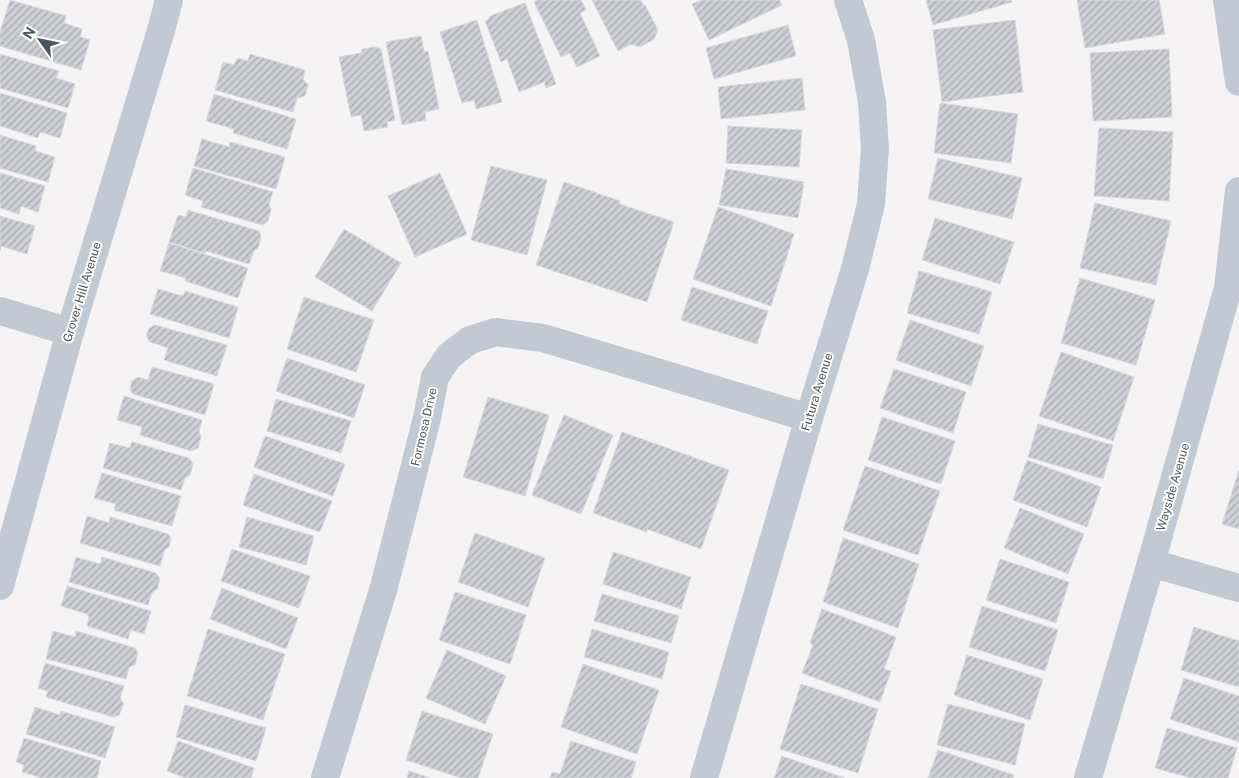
<svg xmlns="http://www.w3.org/2000/svg" width="1239" height="778" viewBox="0 0 1239 778" font-family="'Public Sans',sans-serif">
<style>
.building{fill:url(#building-hatch);stroke:#d7d9de}
.lines{fill:none;stroke-linecap:round;stroke-linejoin:round}
.minor{stroke:#c1cad2;stroke-width:28}
.labels{text-anchor:middle;dominant-baseline:central;stroke-width:4;stroke-linejoin:round;paint-order:stroke}
.street-label{font-size:12px;fill:#4a5661;stroke:#fff}
</style>
<defs>
<pattern id="building-hatch" width="6" height="6" patternUnits="userSpaceOnUse" patternTransform="scale(1.25)"><rect width="6" height="6" fill="#cdcfd5"/><path d="M-1 1l2-2M0 6l6-6M5 7l2-2" fill="none" stroke="#a8abb0"/></pattern>
</defs>
<rect width="100%" height="100%" fill="#f5f3f3"/>
<g class="building">
<polygon points="10,0 66,16 64,23 82,29 80,37 90,40 81,70 0,46 0,32"/>
<polygon points="537,0 581,0 586,10 580,13 600,56 577,67 570,53 561,57 534,2"/>
<polygon points="592,0 641,0 643,5 645,5 658,30 654,39 640,47 631,44 618,51"/>
<polygon points="701,0 779,0 782,5 709,40 692,4"/>
<polygon points="926,0 1011,0 1012,2 933,25"/>
<polygon points="1077,0 1159,0 1165,34 1085,48"/>
<polygon points="525,3 556,84 546,88 544,82 519,92 507,59 501,62 485,21 488,20 490,16"/>
<polygon points="477,20 502,102 476,109 474,100 462,103 440,32"/>
<polygon points="1015,20 1023,92 942,102 933,30"/>
<polygon points="788,25 796,56 714,79 706,48"/>
<polygon points="421,36 424,52 428,51 439,109 425,112 426,120 402,125 386,42"/>
<polygon points="374,47 381,49 395,120 387,122 388,127 364,131 361,115 351,117 339,57 361,53 362,49"/>
<polygon points="1169,49 1172,117 1093,121 1090,53"/>
<polygon points="0,54 59,71 56,78 75,84 68,108 0,88"/>
<polygon points="250,54 305,70 303,79 308,85 305,96 297,98 293,112 215,90 223,62 234,65 237,58 248,61"/>
<polygon points="802,78 805,110 721,119 718,87"/>
<polygon points="0,93 67,113 60,138 40,132 38,138 0,126"/>
<polygon points="214,94 296,119 287,149 233,133 234,129 206,121"/>
<polygon points="940,103 1018,114 1011,163 934,153"/>
<polygon points="728,126 802,130 799,167 726,163"/>
<polygon points="1099,128 1173,132 1169,201 1094,196"/>
<polygon points="0,135 36,146 35,151 55,157 48,182 0,168"/>
<polygon points="202,139 229,147 230,142 285,157 276,189 194,166"/>
<polygon points="938,158 1022,178 1012,219 928,199"/>
<polygon points="491,166 547,180 527,255 471,240"/>
<polygon points="193,168 273,192 269,204 271,210 268,221 262,225 201,207 203,201 185,195"/>
<polygon points="726,169 804,182 798,218 719,205"/>
<polygon points="0,173 45,186 38,212 21,206 19,214 0,208"/>
<polygon points="440,173 467,234 415,257 388,196"/>
<polygon points="564,182 620,201 619,204 674,222 647,302 536,265"/>
<polygon points="1095,203 1171,221 1156,285 1080,268"/>
<polygon points="718,207 794,234 771,306 693,279"/>
<polygon points="188,210 259,231 261,237 258,248 254,251 249,264 206,251 205,253 169,242 178,215 186,217"/>
<polygon points="0,216 35,226 27,254 1,246 0,251"/>
<polygon points="935,218 1014,242 1000,284 922,260"/>
<polygon points="344,229 401,263 372,311 315,277"/>
<polygon points="169,243 248,268 238,298 185,281 186,278 160,271"/>
<polygon points="919,271 992,292 979,334 907,313"/>
<polygon points="1080,278 1155,300 1136,365 1061,343"/>
<polygon points="692,287 768,311 757,344 681,320"/>
<polygon points="158,289 183,296 185,291 238,307 229,338 150,314"/>
<polygon points="304,297 374,320 356,372 287,349"/>
<polygon points="910,320 984,346 971,386 896,360"/>
<polygon points="155,325 227,345 217,376 164,360 168,348 150,342 146,336 149,328"/>
<polygon points="1061,352 1134,377 1113,441 1039,416"/>
<polygon points="287,358 365,385 354,418 276,391"/>
<polygon points="152,367 214,384 205,415 133,394 130,389 132,381 138,377 148,380"/>
<polygon points="894,369 966,392 953,433 880,408"/>
<polygon points="124,396 202,420 199,432 201,437 198,448 191,451 140,435 142,427 117,420"/>
<polygon points="488,397 549,415 525,496 463,477"/>
<polygon points="276,399 351,421 341,453 267,431"/>
<polygon points="564,415 613,435 581,514 532,495"/>
<polygon points="882,417 955,441 941,484 868,460"/>
<polygon points="1038,424 1113,445 1103,479 1028,457"/>
<polygon points="622,432 729,470 701,549 647,529 647,532 593,513"/>
<polygon points="265,436 345,464 333,496 254,467"/>
<polygon points="132,442 189,458 193,464 190,475 185,478 181,490 103,468 110,443 130,448"/>
<polygon points="1027,460 1101,487 1087,527 1013,500"/>
<polygon points="865,466 940,491 918,555 843,530"/>
<polygon points="1239,470 1239,529 1222,524"/>
<polygon points="102,473 181,496 172,526 114,510 116,504 94,498"/>
<polygon points="254,474 332,501 320,532 243,505"/>
<polygon points="1020,508 1084,534 1068,574 1004,548"/>
<polygon points="87,516 109,523 110,517 168,534 171,538 169,547 165,549 160,566 80,543"/>
<polygon points="247,517 314,536 306,565 239,547"/>
<polygon points="475,533 545,558 528,607 458,582"/>
<polygon points="843,538 919,564 898,628 823,602"/>
<polygon points="232,549 310,576 299,608 221,581"/>
<polygon points="613,552 691,577 681,609 603,584"/>
<polygon points="76,557 100,564 102,557 156,573 160,579 157,589 152,593 148,605 69,582"/>
<polygon points="1000,559 1069,582 1056,623 986,600"/>
<polygon points="67,586 151,611 144,634 131,630 128,639 87,626 89,618 87,614 61,606"/>
<polygon points="222,588 298,618 286,649 210,619"/>
<polygon points="455,592 526,615 510,664 439,640"/>
<polygon points="602,594 679,616 671,643 594,621"/>
<polygon points="982,606 1058,630 1045,671 969,647"/>
<polygon points="822,609 896,637 884,669 891,671 880,702 802,673 813,645 810,643"/>
<polygon points="1194,627 1239,641 1239,687 1181,670"/>
<polygon points="208,629 285,654 263,720 187,696"/>
<polygon points="592,629 669,652 662,679 584,657"/>
<polygon points="53,631 75,637 76,631 135,648 138,653 135,665 129,667 126,679 46,659"/>
<polygon points="447,650 506,676 485,724 426,698"/>
<polygon points="967,655 1043,679 1030,720 954,695"/>
<polygon points="45,663 124,686 120,699 124,704 119,715 113,717 46,697 48,691 38,688"/>
<polygon points="583,664 659,690 637,754 561,727"/>
<polygon points="1184,678 1239,696 1239,742 1170,719"/>
<polygon points="801,684 878,709 858,773 780,749"/>
<polygon points="948,704 1025,724 1015,765 937,745"/>
<polygon points="185,705 266,728 256,761 176,737"/>
<polygon points="35,707 60,715 61,711 115,727 105,758 26,734"/>
<polygon points="422,711 493,734 478,778 461,778 406,760"/>
<polygon points="1167,728 1237,748 1228,778 1191,778 1155,768"/>
<polygon points="24,738 101,761 97,778 42,778 22,772 24,765 16,762"/>
<polygon points="178,741 254,768 251,778 186,778 167,771"/>
<polygon points="571,741 636,762 631,778 550,778 552,772 560,774"/>
<polygon points="938,750 1014,775 1013,778 928,778"/>
<polygon points="782,756 845,778 774,778"/>
<polygon points="409,771 430,778 407,778"/>
</g>
<g class="lines">
<g class="minor">
<polyline points="1227,0 1239,82"/>
<polyline points="0,311 70,332"/>
<polyline points="1151,563 1239,588"/>
<polyline points="0,586 70,332 162,27 169,0"/>
<polyline points="325,778 384,587 427,418 435,377 449,356 470,340 496,332 543,338 809,418"/>
<polyline points="704,778 809,418 855,269 871,204 875,149 872,102 861,40 848,0"/>
<polyline points="1088,778 1151,563 1228,288 1239,191"/>
</g>
</g>
<g class="labels">
<g class="street-label">
<text transform="translate(82 292) rotate(-73)">Grover Hill Avenue</text>
<text transform="translate(817 392) rotate(-73)">Futura Avenue</text>
<text transform="translate(424 427) rotate(-77)">Formosa Drive</text>
<text transform="translate(1173 487) rotate(-74)">Wayside Avenue</text>
</g>
</g>
<g transform="translate(40 40) rotate(303)" stroke="#ffffff" stroke-width="4" paint-order="stroke">
<path d="M0-4L9 19L0 12L-9 19Z" fill="#4a5661"/>
<text y="-8" font-size="14" font-weight="bold" text-anchor="middle" fill="#4a5661">N</text>
</g>
</svg>
